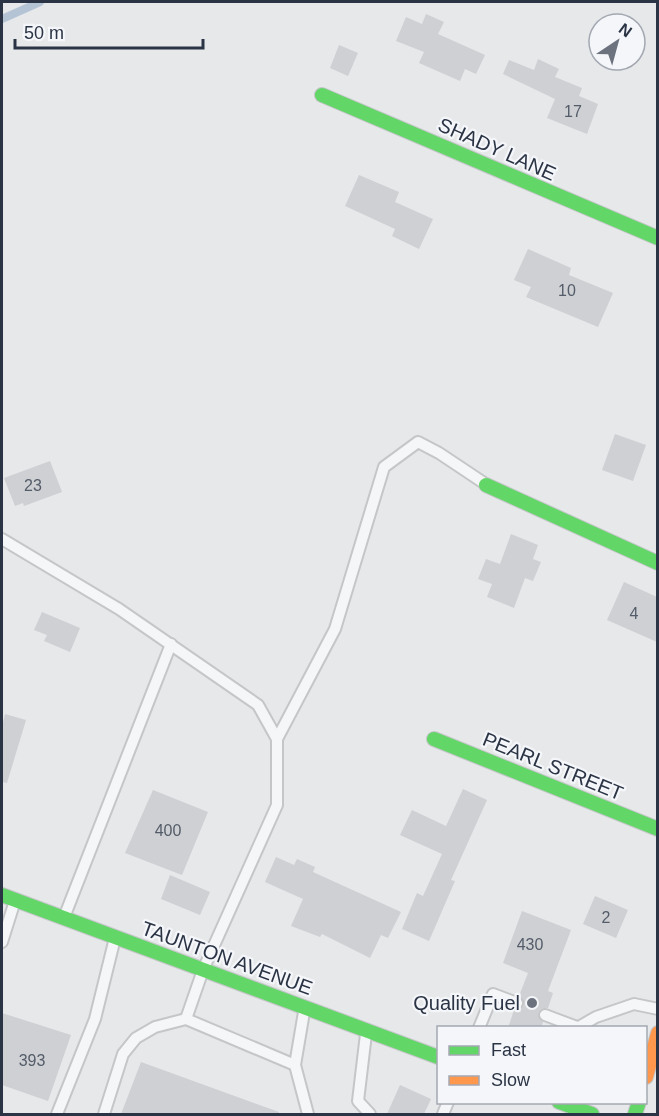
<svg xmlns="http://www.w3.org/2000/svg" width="659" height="1116" viewBox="0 0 659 1116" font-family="Helvetica,sans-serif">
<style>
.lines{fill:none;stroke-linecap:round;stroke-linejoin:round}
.stream{stroke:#b4c4d5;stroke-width:8}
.building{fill:#ced0d3}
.lane-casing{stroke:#c4c6c8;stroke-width:14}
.fast-casing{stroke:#c4c6c8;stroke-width:16}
.slow-casing{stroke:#c4c6c8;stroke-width:16}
.lane{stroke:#f5f6f7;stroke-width:10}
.fast{stroke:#63d668;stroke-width:14}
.slow{stroke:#ff974d;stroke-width:14}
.poi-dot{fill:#6c737f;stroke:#f4f6f9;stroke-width:2}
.labels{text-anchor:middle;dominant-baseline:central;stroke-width:4.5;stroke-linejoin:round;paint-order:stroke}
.number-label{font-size:16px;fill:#545c69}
.street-label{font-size:20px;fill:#2b3445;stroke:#f4f6f9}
.poi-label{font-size:20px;fill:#2b3445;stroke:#f4f6f9;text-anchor:end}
</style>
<rect width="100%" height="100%" fill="#e6e8ea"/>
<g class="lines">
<polyline class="stream" points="2,19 40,2"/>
</g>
<g class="building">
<polygon points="426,14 444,22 438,34 485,55 476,74 465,69 460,81 419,63 424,52 396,41 406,17 422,24"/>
<polygon points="339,45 358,53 348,76 330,68"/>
<polygon points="538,59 559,69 555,77 582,88 579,96 598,104 587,134 547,118 555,99 503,74 509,60 534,70"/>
<polygon points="359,175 399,192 395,202 433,219 419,249 392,236 395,229 345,206"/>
<polygon points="528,249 571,268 569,275 613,293 598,327 526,297 531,287 514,280"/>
<polygon points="615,434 646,445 633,481 602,470"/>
<polygon points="50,461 62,492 24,506 23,503 15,506 4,478"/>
<polygon points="511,534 538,545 533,559 541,562 533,581 525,578 514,608 487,597 492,584 478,579 486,559 500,564"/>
<polygon points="624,582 657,597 657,642 607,620"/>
<polygon points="42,612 80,628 70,652 44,641 47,635 34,630"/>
<polygon points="5,714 26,720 7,783 2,782 2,726"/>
<polygon points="463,789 487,800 451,880 455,881 429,941 402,929 417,893 423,896 442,854 400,835 412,810 446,826"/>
<polygon points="153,790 208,812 182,875 125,853"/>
<polygon points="276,857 294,865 297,859 315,867 313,872 401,912 388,938 381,935 370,958 322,934 320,937 291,926 303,899 265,882"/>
<polygon points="170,875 210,892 200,915 161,899"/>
<polygon points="595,896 628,910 616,938 583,924"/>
<polygon points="522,911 571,930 548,991 553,993 548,1008 541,1009 538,1013 543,1022 541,1028 508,1028 514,1010 521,1009 524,1005 519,996 528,973 503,963"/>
<polygon points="2,1013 71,1035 48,1101 2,1085"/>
<polygon points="141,1062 279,1112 279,1114 121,1114"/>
<polygon points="400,1085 431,1099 424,1114 387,1114"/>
</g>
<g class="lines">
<g class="lane-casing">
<g id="lane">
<polyline points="2,539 119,609 258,705 277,739 277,805 203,970 186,1019"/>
<polyline points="277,739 335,629 384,467 418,442 439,453 484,483"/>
<polyline points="65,915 171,644"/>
<polyline points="2,942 14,904"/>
<polyline points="304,1012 295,1065 308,1114"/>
<polyline points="545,1015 577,1027"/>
<polyline points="479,1028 493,994 517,1003"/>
<polyline points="577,1028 596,1017 634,1004 658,1009"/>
<polyline points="366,1034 358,1101 370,1114"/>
<polyline points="57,1114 95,1019 114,942"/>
<polyline points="104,1114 123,1054 136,1038 155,1027 186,1019 295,1065"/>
<polyline points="443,1114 448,1102"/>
</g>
</g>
<g class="fast-casing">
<g id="fast">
<polyline points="322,95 658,238"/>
<polyline points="486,485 658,563"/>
<polyline points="434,739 658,829"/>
<polyline points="2,895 438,1057"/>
<polyline points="559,1102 592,1114"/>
<polyline points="635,1114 639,1102"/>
</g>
</g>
<g class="slow-casing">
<polyline id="slow" points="646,1077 658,1033"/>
</g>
<use href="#lane" class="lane"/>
<use href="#fast" class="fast"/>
<use href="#slow" class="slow"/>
</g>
<circle class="poi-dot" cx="532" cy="1003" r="6"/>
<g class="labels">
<g class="number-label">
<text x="573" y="111">17</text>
<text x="567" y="290">10</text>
<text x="33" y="485">23</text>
<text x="634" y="613">4</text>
<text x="168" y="830">400</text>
<text x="606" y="917">2</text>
<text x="530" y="944">430</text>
<text x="32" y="1060">393</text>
</g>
<g class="street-label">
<text transform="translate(497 149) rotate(24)">SHADY LANE</text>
<text transform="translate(553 766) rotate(22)">PEARL STREET</text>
<text transform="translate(227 958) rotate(20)">TAUNTON AVENUE</text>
</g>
<g class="poi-label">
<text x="520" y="1003">Quality Fuel</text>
</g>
</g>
<rect width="659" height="1116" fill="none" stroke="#2b3445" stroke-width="6"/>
<rect x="437" y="1026" width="210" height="78" fill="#f4f6f9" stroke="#a4a8b1" stroke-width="1.5"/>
<rect x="449" y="1046" width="30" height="9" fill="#63d668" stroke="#a4a8b1" stroke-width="1.5"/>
<text x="491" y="1056" font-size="18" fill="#2b3445">Fast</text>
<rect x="449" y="1076" width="30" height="9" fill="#ff974d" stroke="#a4a8b1" stroke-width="1.5"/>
<text x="491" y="1086" font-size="18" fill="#2b3445">Slow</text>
<g transform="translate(617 42) rotate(36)"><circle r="28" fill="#f4f6f9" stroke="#a4a8b1" stroke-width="1.5"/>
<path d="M0-4.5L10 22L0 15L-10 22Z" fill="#6c737f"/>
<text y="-9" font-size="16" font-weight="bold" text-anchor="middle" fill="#2b3445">N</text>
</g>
<path d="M15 39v9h188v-9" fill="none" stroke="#2b3445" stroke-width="3"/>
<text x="24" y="39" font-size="18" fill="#2b3445" stroke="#f4f6f9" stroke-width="4.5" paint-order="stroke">50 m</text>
</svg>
